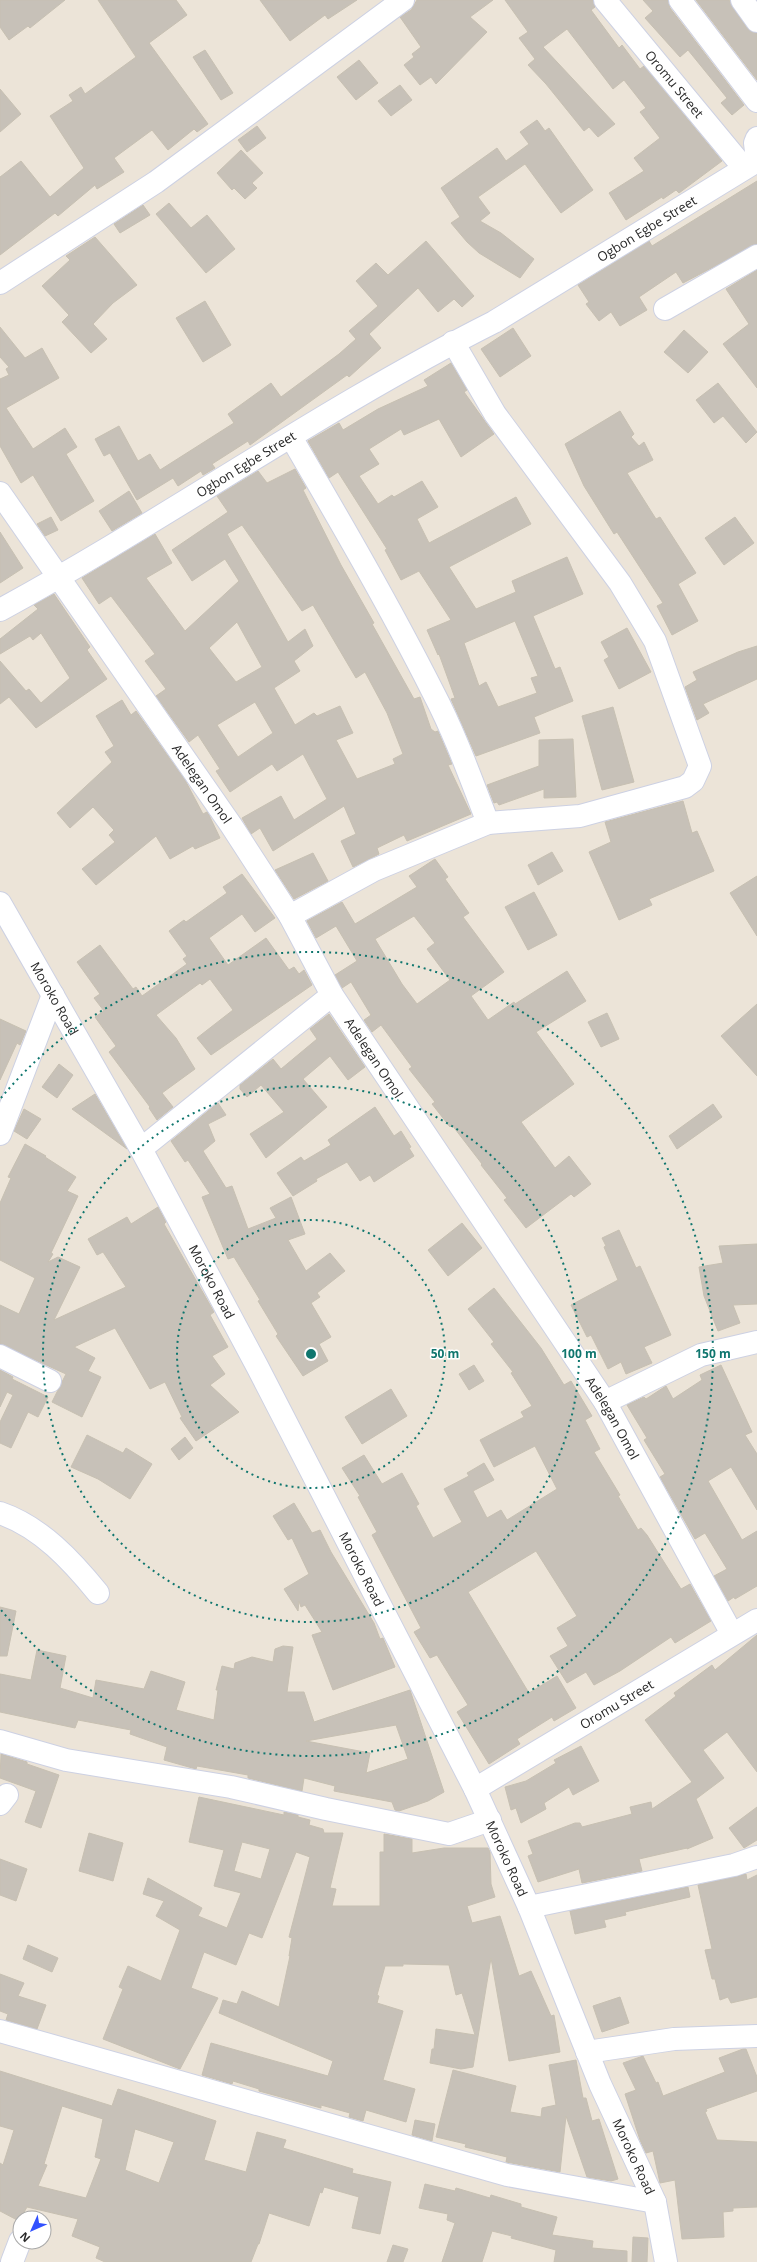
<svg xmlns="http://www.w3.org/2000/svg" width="757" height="2262" viewBox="0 0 757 2262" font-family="'Open Sans',sans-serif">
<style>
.building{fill:#c7c1b8;stroke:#c7c0b2;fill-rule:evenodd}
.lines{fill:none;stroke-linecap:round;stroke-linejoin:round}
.minor-casing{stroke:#cdd1e3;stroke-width:24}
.minor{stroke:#fff;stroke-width:22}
.ring{fill:none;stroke:#0f766e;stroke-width:2;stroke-dasharray:2 4}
.labels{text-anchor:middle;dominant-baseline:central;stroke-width:3;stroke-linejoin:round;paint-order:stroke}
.street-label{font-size:13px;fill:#282828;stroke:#fff}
.centre{fill:#0f766e;stroke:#fff;stroke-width:2}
.ring-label{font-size:12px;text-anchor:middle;font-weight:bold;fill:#0f766e;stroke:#fff;stroke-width:3;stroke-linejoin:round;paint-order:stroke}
</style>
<rect width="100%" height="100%" fill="#ece4d8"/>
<g class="building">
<polygon points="0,0 65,0 30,28 28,26 9,40 0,27"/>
<polygon points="98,0 176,0 187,15 149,43 208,124 197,132 194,129 168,150 152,130 114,158 124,172 97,189 95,185 58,216 55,213 0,255 0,177 21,161 50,197 84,168 50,116 73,101 69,95 81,87 85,94 136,57"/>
<polygon points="260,0 357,0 328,19 325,15 290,41"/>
<polygon points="417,0 493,0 470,17 487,32 436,84 431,77 420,85 404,65 414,57 412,54 421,47 400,17 411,10"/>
<polygon points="505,0 593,0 595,7 591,10 619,48 622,45 640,69 644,66 722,161 679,193 676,190 663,199 662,197 626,220 609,193 644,171 634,158 660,138 640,112 646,108 624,80 613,89 567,29 543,47 615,124 598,137 589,127 584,131 546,84 528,65 535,59 519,38 528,32"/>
<polygon points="643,0 668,0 670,8 744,105 732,115 721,103 727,98 688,50 680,57 645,18 653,11"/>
<polygon points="696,0 729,0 747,28 757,33 757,80"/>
<polygon points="205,50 233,93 221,100 193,57"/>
<polygon points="359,60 378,83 356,100 337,77"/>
<polygon points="400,85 412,100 391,116 378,101"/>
<polygon points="0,89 21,114 0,132"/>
<polygon points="537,120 545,131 549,128 593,190 561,213 525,164 478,197 490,213 480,221 501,233 534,259 520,278 479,253 467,242 451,223 460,217 441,188 497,148 506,161 529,144 520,132"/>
<polygon points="257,126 266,138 247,152 238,140"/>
<polygon points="241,150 263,173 252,183 257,188 245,199 234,188 232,190 217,173"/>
<polygon points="757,181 757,244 683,283 676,272 639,297 647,310 620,326 611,312 599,321 586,304 589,302 578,285 649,241 652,246"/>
<polygon points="169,203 191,228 207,215 235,249 206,273 156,214"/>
<polygon points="143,205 150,215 120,233 114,224"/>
<polygon points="95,237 137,285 113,303 93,324 107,339 91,353 62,322 69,315 42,286 70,260 66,256"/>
<polygon points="426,241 474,296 462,307 454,299 438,312 418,288 369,334 381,348 349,377 347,375 250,445 248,441 212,464 215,468 203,475 201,471 178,486 173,478 137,500 110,453 104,456 95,439 119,426 138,461 150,454 160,470 234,423 228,414 271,383 281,397 339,354 356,339 349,331 378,306 356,281 376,263 388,275"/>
<polygon points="757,270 757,388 723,344 749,324 726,289"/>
<polygon points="205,301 231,345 203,362 176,318"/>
<polygon points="0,327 25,358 42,348 59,378 6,408 33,449 65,428 77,447 66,454 94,501 61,521 33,475 21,483 0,446 0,379 9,375 6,369 9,367 0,357"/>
<polygon points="513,328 531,356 500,377 481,349"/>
<polygon points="684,330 708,352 688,373 664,352"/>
<path d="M 451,363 L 467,390 L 464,392 L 494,434 L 461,457 L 439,419 L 404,435 L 401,429 L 369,449 L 379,464 L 359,476 L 378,504 L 392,495 L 394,497 L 422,481 L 438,507 L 417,519 L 429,543 L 516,497 L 531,524 L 449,567 L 476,609 L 516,592 L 512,581 L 567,557 L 583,594 L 533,616 L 555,669 L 560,667 L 573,701 L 534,717 L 540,733 L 476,756 L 451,699 L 455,698 L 439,654 L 438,655 L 427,630 L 451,620 L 419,571 L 401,580 L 385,550 L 387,549 L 338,472 L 329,478 L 308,441 L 339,423 L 343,430 L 378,409 L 428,386 L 424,380 ZM 515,621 L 538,676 L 531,678 L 537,693 L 498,707 L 486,682 L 479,686 L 464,643 Z"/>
<polygon points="718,383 757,432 746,443 723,416 714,423 696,400"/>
<polygon points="620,411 634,434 631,437 639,446 644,442 653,460 627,473 656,519 660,517 696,573 678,584 698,621 672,635 657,606 663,603 617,532 614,534 584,486 565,444"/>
<path d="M 295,469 L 306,488 L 303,490 L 341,565 L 374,623 L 372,624 L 414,699 L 420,697 L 431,729 L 435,732 L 438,731 L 452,764 L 448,765 L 471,814 L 407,841 L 404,835 L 377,848 L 379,854 L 353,867 L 341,841 L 356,834 L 344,806 L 273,851 L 260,828 L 251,834 L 242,818 L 281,796 L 294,820 L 327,799 L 303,754 L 277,771 L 272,764 L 230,792 L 216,771 L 220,769 L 198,735 L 189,742 L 156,696 L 166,689 L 145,661 L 155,654 L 111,596 L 99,604 L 82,578 L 155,534 L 172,563 L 146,578 L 185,631 L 239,581 L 225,559 L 192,581 L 172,550 L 228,512 L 217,496 L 258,471 L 267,483 ZM 242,525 L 302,611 L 313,605 L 356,678 L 365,672 L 387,713 L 403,754 L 393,759 L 395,764 L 357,779 L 336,740 L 353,733 L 340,706 L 317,716 L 314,713 L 295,725 L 274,688 L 300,671 L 294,661 L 313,646 L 305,629 L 288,642 L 227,534 ZM 237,622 L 262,667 L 236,682 L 209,648 ZM 255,702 L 273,733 L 238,757 L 217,725 Z"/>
<polygon points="129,491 142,513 112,531 99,511"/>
<polygon points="51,517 58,530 45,536 37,524"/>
<polygon points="735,517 754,543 724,565 705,538"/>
<polygon points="0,532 23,568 0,583"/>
<polygon points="54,594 90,647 87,650 107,679 36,728 9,697 0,704 0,661 26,691 29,689 41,703 70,678 41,633 33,640 30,636 0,654 0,639 38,609 34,605"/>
<polygon points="627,628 651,672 619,689 604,660 609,657 601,642"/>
<polygon points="757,646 757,679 703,704 709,713 697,720 685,687 697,680 693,672 738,652"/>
<polygon points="122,700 131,715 136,711 185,780 203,814 207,812 209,815 220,838 195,849 193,846 170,859 156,836 96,885 82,869 115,842 109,835 114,830 93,807 70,828 57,813 112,762 105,752 114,746 96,716"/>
<polygon points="613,707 634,782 602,790 582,716"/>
<polygon points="573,739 576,797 544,798 544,789 499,805 497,802 494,803 487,785 539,766 539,740"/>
<polygon points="683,801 692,833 697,831 714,871 649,899 652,905 619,920 589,852 611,842 605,822"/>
<polygon points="552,852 563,871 538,885 528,865"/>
<polygon points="313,853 328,881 294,899 275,870"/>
<path d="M 435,859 L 448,877 L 445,879 L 469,913 L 463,917 L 504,972 L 471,996 L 488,1020 L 514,1002 L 515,1004 L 567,971 L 586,1001 L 536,1032 L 574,1084 L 521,1122 L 555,1168 L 569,1156 L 591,1184 L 574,1197 L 571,1194 L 526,1228 L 504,1200 L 507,1198 L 481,1165 L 482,1164 L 452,1125 L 450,1127 L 432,1104 L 435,1102 L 409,1069 L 412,1067 L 381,1025 L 372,1032 L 364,1020 L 371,1015 L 351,982 L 342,988 L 335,975 L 357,961 L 336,926 L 316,938 L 307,921 L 342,902 L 355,924 L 417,887 L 409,876 ZM 414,916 L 435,943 L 427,949 L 450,980 L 417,1004 L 402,984 L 375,939 Z"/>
<polygon points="242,874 275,918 255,932 242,914 209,938 228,965 266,938 289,970 294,967 299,974 304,970 312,985 211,1055 197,1038 233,1010 210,979 202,985 200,983 156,1015 176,1038 195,1069 162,1093 173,1107 157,1120 149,1108 150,1107 109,1052 116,1046 95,1017 104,1011 94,998 100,994 77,962 100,945 133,989 136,987 142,996 187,964 183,959 187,956 169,931 184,920 186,922 227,893 223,887"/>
<polygon points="757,876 757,936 730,893"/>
<polygon points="534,892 557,935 528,950 505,907"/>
<polygon points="757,1004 757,1076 721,1036"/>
<polygon points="607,1013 619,1039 601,1047 588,1022"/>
<polygon points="329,1014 365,1067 348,1080 330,1056 303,1079 327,1107 266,1158 250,1134 284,1112 261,1085 247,1097 240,1089 240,1085 273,1059 281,1069 317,1039 310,1029"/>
<polygon points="0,1019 26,1031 20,1045 17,1043 0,1080"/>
<polygon points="59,1064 73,1075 57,1098 42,1087"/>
<polygon points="95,1094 127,1149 72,1109"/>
<polygon points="218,1103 226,1115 208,1124 215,1141 203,1151 226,1188 232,1186 248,1229 276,1218 270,1208 291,1197 305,1234 288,1240 306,1271 330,1253 345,1271 317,1293 320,1297 311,1303 331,1337 319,1344 328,1361 303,1376 276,1336 278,1334 258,1301 260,1300 234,1257 228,1259 202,1197 210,1194 188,1160 185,1162 171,1141"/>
<polygon points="713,1104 722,1117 677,1149 669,1136"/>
<polygon points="375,1107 394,1136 401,1131 411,1147 409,1148 414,1156 374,1182 370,1175 360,1181 347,1162 316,1179 317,1181 293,1196 277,1173 301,1157 304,1161 331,1145 328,1140"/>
<polygon points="24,1109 41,1119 27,1139 14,1131"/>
<polygon points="25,1144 46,1156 45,1157 76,1177 67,1191 78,1196 51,1253 53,1254 48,1262 58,1257 80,1267 54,1320 126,1287 103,1252 97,1255 88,1239 127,1217 131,1224 158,1207 166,1222 164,1224 214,1312 210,1315 228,1347 212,1356 225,1374 210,1385 239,1412 196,1441 180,1418 182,1417 165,1382 150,1389 115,1328 74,1347 95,1358 88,1371 101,1377 82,1417 52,1402 66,1374 0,1344 0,1305 19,1314 35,1278 0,1260 0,1203 11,1178 8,1177"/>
<polygon points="462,1223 482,1248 448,1276 428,1250"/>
<polygon points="619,1230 636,1268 640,1266 671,1335 644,1347 652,1363 626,1374 621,1362 608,1369 591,1335 587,1337 571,1305 618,1280 604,1247 606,1246 602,1238"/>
<polygon points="757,1244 757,1304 733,1305 740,1323 718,1331 704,1296 699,1267 723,1263 719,1246"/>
<polygon points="494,1288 541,1348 564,1385 571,1381 592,1416 585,1420 600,1449 594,1452 620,1495 618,1496 638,1530 641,1528 647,1535 681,1589 690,1584 711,1621 675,1643 671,1637 620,1671 594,1685 586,1672 567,1683 550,1656 568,1646 557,1628 577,1616 536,1551 468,1592 529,1693 557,1676 576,1708 554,1721 552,1717 517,1739 520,1744 489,1764 457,1712 468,1705 437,1655 430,1658 414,1632 421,1628 372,1535 377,1532 358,1497 360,1496 342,1468 364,1455 382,1484 402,1473 419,1504 416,1506 433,1538 462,1522 444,1489 469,1476 467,1473 484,1463 494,1480 473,1491 487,1518 501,1510 507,1520 557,1489 535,1446 494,1467 480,1440 524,1417 521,1412 532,1406 511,1373 513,1372 491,1344 494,1342 468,1309"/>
<polygon points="474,1365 484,1381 469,1390 459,1374"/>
<polygon points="721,1365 752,1432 745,1435 757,1454 757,1510 731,1467 708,1481 742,1540 757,1531 757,1586 735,1599 734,1597 728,1601 714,1576 727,1569 705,1533 695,1539 660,1477 665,1474 644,1440 647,1438 627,1405 644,1397 646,1399 666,1386 673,1399 702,1380 700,1375"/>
<polygon points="0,1370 13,1377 12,1379 48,1397 38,1417 28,1412 11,1448 0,1443 0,1422 13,1395 7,1392 0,1407"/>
<polygon points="391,1389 407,1416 362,1444 345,1417"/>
<polygon points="87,1435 123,1453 126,1448 152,1464 130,1499 98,1479 71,1467"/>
<polygon points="185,1437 193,1448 179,1460 171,1449"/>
<polygon points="294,1503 312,1533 320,1530 331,1552 374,1623 380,1639 383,1638 395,1667 333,1690 312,1635 322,1632 305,1605 301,1607 299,1601 298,1611 284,1589 309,1574 292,1538 288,1540 273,1516"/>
<polygon points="0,1607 16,1611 7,1656 0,1656"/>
<polygon points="757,1635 757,1772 727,1732 703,1750 724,1778 696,1799 713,1838 687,1849 687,1848 639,1859 642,1871 582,1883 579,1869 538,1882 528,1856 533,1854 528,1841 575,1823 580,1823 582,1827 632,1814 630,1807 651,1802 652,1809 692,1782 645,1720 676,1696 674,1693 712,1665 715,1670"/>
<path d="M 283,1646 L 293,1647 L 287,1692 L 304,1692 L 314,1722 L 410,1690 L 444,1792 L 428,1801 L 399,1811 L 395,1810 L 392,1802 L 334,1791 L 335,1786 L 304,1778 L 302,1791 L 248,1778 L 248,1775 L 197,1766 L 196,1769 L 164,1760 L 167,1747 L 130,1734 L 131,1730 L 78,1720 L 75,1728 L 0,1712 L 0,1674 L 31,1680 L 37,1650 L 66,1656 L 60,1688 L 93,1698 L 96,1680 L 144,1689 L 151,1671 L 185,1682 L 176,1710 L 214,1720 L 218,1690 L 216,1690 L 222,1666 L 234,1669 L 235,1663 L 252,1657 L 273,1662 L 275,1649 ZM 396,1725 L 408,1759 L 366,1773 L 370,1753 L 306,1741 Z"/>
<polygon points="581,1746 599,1781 573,1795 569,1787 544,1803 546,1809 521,1823 516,1808 511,1810 505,1787 526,1781 556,1763 554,1760"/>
<polygon points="1,1754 27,1762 27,1764 59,1775 41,1828 25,1822 36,1791 0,1778"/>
<path d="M 199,1797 L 284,1815 L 284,1812 L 298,1815 L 298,1817 L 310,1820 L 309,1825 L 323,1829 L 324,1833 L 343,1833 L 330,1888 L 336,1889 L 332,1906 L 380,1906 L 380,1852 L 384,1852 L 384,1834 L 412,1839 L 412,1853 L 444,1848 L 488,1848 L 490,1852 L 491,1884 L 495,1897 L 467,1906 L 472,1923 L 500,1916 L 519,1976 L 531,1971 L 551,2016 L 554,2015 L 560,2052 L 509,2061 L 491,1958 L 473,2067 L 461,2069 L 430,2063 L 432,2049 L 434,2049 L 436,2029 L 475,2035 L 462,1993 L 456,1995 L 449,1965 L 403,1964 L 403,1966 L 385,1966 L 377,1995 L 379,1996 L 377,2003 L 403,2011 L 383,2080 L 415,2089 L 406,2122 L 366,2110 L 363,2121 L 349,2117 L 350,2113 L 321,2105 L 321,2108 L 259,2091 L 259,2089 L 233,2081 L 232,2084 L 202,2075 L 211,2043 L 328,2076 L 333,2061 L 219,2013 L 223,2000 L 237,2004 L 242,1991 L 279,2007 L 290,1956 L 289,1956 L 292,1938 L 289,1937 L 310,1857 L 296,1852 L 262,1938 L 249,1933 L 236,1965 L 204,1952 L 191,1988 L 218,1998 L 180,2069 L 103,2039 L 123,1989 L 119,1987 L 128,1966 L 161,1981 L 180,1930 L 156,1916 L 164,1901 L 143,1894 L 148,1878 L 202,1908 L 198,1916 L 227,1928 L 241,1893 L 214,1886 L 224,1850 L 189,1842 ZM 242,1842 L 270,1849 L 261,1879 L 234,1871 Z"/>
<polygon points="757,1807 757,1840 744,1848 729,1828"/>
<polygon points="89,1833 123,1843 113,1881 79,1871"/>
<polygon points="0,1859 27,1869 16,1901 0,1895"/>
<polygon points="746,1874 747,1880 757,1875 757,1997 731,2003 728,1997 720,2000 715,1979 712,1979 705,1950 712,1949 698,1885"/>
<polygon points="688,1887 690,1897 625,1912 626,1915 604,1920 606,1927 575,1934 570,1911"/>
<polygon points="28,1945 58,1958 52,1972 23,1959"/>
<polygon points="0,1974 24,1983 18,1996 46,2005 37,2029 6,2020 8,2014 0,2011"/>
<polygon points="620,1997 629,2023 602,2032 593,2006"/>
<polygon points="743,2049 746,2049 757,2077 757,2091 706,2109 707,2111 705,2112 717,2140 757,2142 757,2207 733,2208 733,2211 723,2212 724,2237 682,2239 675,2180 660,2183 653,2151 646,2153 640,2140 625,2094 636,2090 623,2063 643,2056 656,2083 658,2082 663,2096 725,2072 719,2058"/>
<polygon points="576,2060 583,2098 586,2098 592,2121 599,2119 618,2179 611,2181 587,2177 566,2116 560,2172 506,2162 507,2157 465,2147 466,2144 436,2137 453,2070 516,2086 510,2112 541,2117 542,2108 556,2105 549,2065"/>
<path d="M 0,2071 L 112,2106 L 118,2089 L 216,2121 L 204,2160 L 246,2172 L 257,2132 L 286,2140 L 283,2148 L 353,2169 L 352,2173 L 391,2182 L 380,2234 L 352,2228 L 359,2197 L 324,2187 L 322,2193 L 320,2192 L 309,2226 L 269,2213 L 259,2244 L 258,2244 L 251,2262 L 105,2262 L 96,2258 L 100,2247 L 72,2236 L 78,2219 L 27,2207 L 19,2221 L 0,2211 L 0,2163 L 3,2165 L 14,2130 L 0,2126 ZM 62,2106 L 103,2119 L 95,2157 L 101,2159 L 86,2198 L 38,2186 L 47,2165 L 44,2164 ZM 135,2129 L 174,2142 L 159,2183 L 125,2170 Z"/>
<polygon points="415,2120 435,2124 432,2141 412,2135"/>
<polygon points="425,2184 455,2191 456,2188 490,2198 491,2195 521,2204 521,2207 557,2217 552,2235 593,2241 592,2248 627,2251 627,2262 554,2262 556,2250 511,2238 512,2236 492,2231 482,2262 442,2262 455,2223 447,2220 448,2214 419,2208"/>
<polygon points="633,2237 648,2238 647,2262 632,2262"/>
<polygon points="393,2245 408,2249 403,2262 387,2262"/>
</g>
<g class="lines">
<g class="minor-casing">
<g id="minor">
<path id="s1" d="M 605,0 L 744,168"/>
<polyline points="680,0 757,101"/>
<polyline points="742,0 757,21"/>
<polyline points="757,138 755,143 757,160"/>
<polyline points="0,283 156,182 403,0"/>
<polyline points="665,309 757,256"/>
<path d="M 291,437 C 340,521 389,605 433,692 C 455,734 471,779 488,823"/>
<path id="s2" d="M 0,493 L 231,825 L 290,916 L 332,995 L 605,1402 L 732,1634"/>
<path id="s3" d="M 0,610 C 167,519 323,408 494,322 L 757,161"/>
<path id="s4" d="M 0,903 L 141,1149 L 257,1366 L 475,1789 L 529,1907 L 600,2084 L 655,2202 L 666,2262"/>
<polyline points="290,916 374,870 488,823 580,816 685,787 693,781 700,766 655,641 620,583 495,414 453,342"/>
<polyline points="0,1134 53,995"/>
<polyline points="141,1149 332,995"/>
<polyline points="0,1356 50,1381"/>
<polyline points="605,1402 701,1355 757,1342"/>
<path d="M 0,1513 C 41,1527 72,1561 98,1593"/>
<polyline points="0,1741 66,1760 231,1787 326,1809 449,1834 490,1820"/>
<path id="s5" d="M 475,1789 L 757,1620"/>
<polyline points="0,1804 7,1795"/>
<polyline points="529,1907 734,1865 757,1857"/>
<polyline points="0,2031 507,2175 655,2202"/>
<polyline points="587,2052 674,2039 757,2036"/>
<polyline points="12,2262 20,2241"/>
</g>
</g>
<use href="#minor" class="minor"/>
</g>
<g class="ring">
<circle cx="311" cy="1354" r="134"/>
<circle cx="311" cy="1354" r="268"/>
<path d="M1 1098A402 402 0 1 1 1 1610"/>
</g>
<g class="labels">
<g class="street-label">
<text stroke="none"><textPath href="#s1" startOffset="109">Oromu Street</textPath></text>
<text stroke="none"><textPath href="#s3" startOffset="751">Ogbon Egbe Street</textPath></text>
<text stroke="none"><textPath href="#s3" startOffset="286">Ogbon Egbe Street</textPath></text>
<text stroke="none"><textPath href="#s2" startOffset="354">Adelegan Omol</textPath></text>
<text stroke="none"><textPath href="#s4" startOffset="110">Moroko Road</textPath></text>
<text stroke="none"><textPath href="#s2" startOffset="678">Adelegan Omol</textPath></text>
<text stroke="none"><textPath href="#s4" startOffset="434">Moroko Road</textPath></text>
<text stroke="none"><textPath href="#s2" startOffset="1110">Adelegan Omol</textPath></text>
<text stroke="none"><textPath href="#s4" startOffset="758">Moroko Road</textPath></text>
<text stroke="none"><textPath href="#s5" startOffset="165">Oromu Street</textPath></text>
<text stroke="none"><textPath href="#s4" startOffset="1082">Moroko Road</textPath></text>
<text stroke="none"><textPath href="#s4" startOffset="1406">Moroko Road</textPath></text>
</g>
</g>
<circle cx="311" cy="1354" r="6" class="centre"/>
<g class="ring-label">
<text x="445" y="1358">50 m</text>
<text x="579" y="1358">100 m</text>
<text x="713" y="1358">150 m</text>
</g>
<g transform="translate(32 2230) rotate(225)"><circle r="19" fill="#ffffff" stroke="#a9a9a9"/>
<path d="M0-3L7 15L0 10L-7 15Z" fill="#3251ff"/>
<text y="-6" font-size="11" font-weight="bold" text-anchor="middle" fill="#282828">N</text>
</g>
</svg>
